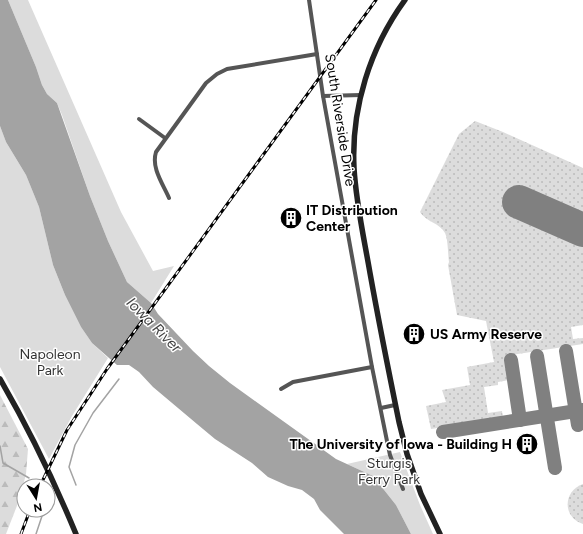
<svg xmlns="http://www.w3.org/2000/svg" width="583" height="534" viewBox="0 0 583 534" font-family="Figtree,sans-serif">
<style>
.grass{fill:url(#grass-dots)}
.forest{fill:url(#forest-firs)}
.park{fill:#dcdcdc}
.water{fill:#a3a3a3}
.lines{fill:none;stroke-linecap:round;stroke-linejoin:round}
.stream{stroke:#a3a3a3;stroke-width:1.5}
.taxiway{stroke:#808080;stroke-width:14}
.runway{stroke:#808080;stroke-width:34}
.minor{stroke:#555;stroke-width:4}
.secondary{stroke:#222;stroke-width:5.5}
.rail-casing{stroke:#000;stroke-width:3}
.rail{stroke:#fff;stroke-width:1.5;stroke-dasharray:4.5;stroke-linecap:butt}
.labels{text-anchor:middle;dominant-baseline:central;stroke-width:3;stroke-linejoin:round;paint-order:stroke}
.street-label{font-size:14px;fill:#000;stroke:#fff}
.poi-label{font-size:14px;font-weight:bold;fill:#000;stroke:#fff;text-anchor:start}
.park-label{font-size:14px;fill:#333;stroke:#fff}
.water-label{font-size:15px;font-style:italic;fill:#444;stroke:#fff}
</style>
<defs>
<pattern id="grass-dots" width="8" height="8" patternUnits="userSpaceOnUse"><rect width="8" height="8" fill="#dcdcdc"/><path d="M2 2h.1M6 6h.1" fill="none" stroke="#bbb" stroke-width="1.8" stroke-linecap="round"/></pattern>
<pattern id="forest-firs" width="22" height="20" patternUnits="userSpaceOnUse"><rect width="22" height="20" fill="#dcdcdc"/><path d="M5 1l3.5 6h-7zM16 11l3.5 6h-7z" fill="#bbb"/></pattern>
</defs>
<rect width="100%" height="100%" fill="#fff"/>
<g class="grass">
<path d="M 475,121 L 503,132 L 583,168 L 583,221 L 514,191 L 507,207 L 583,240 L 583,325 L 571,327 L 573,339 L 583,338 L 583,344 L 505,356 L 509,380 L 498,382 L 498,385 L 484,387 L 488,413 L 502,411 L 503,418 L 431,429 L 426,406 L 446,402 L 442,390 L 470,385 L 467,367 L 494,362 L 486,321 L 457,315 L 448,265 L 449,262 C 448,255 448,239 445,233 C 440,223 426,222 420,212 L 459,134 Z"/>
<path d="M 583,484 L 583,524 C 562,517 563,491 583,484 Z"/>
</g>
<polygon class="forest" points="0,395 28,449 26,474 20,498 6,534 0,534"/>
<g class="park">
<polygon points="8,0 28,0 121,212 153,271 174,266 151,303 127,282 108,241 90,196 62,115 57,103 47,94 42,85 36,67"/>
<polygon points="0,126 6,142 26,175 39,207 53,265 65,295 81,327 92,343 108,358 72,416 49,459 0,367"/>
<polygon points="400,452 420,505 433,534 411,534 396,505 373,476 347,464"/>
</g>
<polygon class="water" points="0,0 8,0 36,67 42,85 47,94 57,103 90,196 108,241 127,282 151,303 158,314 193,351 209,366 230,383 336,459 373,476 396,505 411,534 344,534 320,510 314,499 302,490 288,486 268,477 252,463 215,439 197,424 153,387 139,372 129,365 117,365 92,343 81,327 65,295 53,265 39,207 26,175 6,142 0,126"/>
<g class="lines">
<g class="stream">
<polyline points="0,446 3,463 29,478"/>
<polyline points="76,485 69,467 75,445 93,413 119,379"/>
<polyline points="36,534 44,510"/>
</g>
<g class="taxiway">
<polyline points="579,229 583,231"/>
<polyline points="566,351 578,425"/>
<polyline points="537,356 555,468"/>
<polyline points="511,360 520,420"/>
<polyline points="443,432 583,410"/>
</g>
<polyline class="runway" points="519,202 583,230"/>
<g class="minor">
<polyline points="309,0 323,96 372,367 387,441 390,455 403,489"/>
<polyline points="323,96 361,95"/>
<polyline points="139,119 165,138"/>
<path d="M 169,198 C 163,184 151,168 156,152 L 206,83 L 217,74 L 227,69 L 317,54"/>
<polyline points="281,389 293,382 372,367"/>
<polyline points="381,408 395,405"/>
</g>
<g class="secondary">
<path d="M 405,0 C 370,48 351,108 354,168 C 356,203 364,238 370,273 C 379,323 389,373 399,422 L 407,454 L 421,494 L 440,534"/>
<path d="M 0,379 C 29,429 54,481 76,534"/>
</g>
<g class="rail-casing">
<g id="rail">
<polyline points="40,486 67,430 107,369 376,0"/>
<polyline points="21,534 30,510"/>
</g>
</g>
<use href="#rail" class="rail"/>
</g>
<defs>
<g id="building-disc" transform="scale(1.15)"><circle r="9.5" fill="#000" stroke="#fff"/><path d="M-4-6H4V6H1V3H-1V6H-4ZM-2.5-4.3h1.7v1.8h-1.7ZM.8-4.3h1.7v1.8H.8ZM-2.5-1h1.7V.8h-1.7ZM.8-1h1.7V.8H.8Z" fill="#fff"/></g>
</defs>
<g fill-rule="evenodd">
<use href="#building-disc" x="291" y="218"/>
<use href="#building-disc" x="414" y="334"/>
<use href="#building-disc" x="527" y="444"/>
</g>
<g class="labels">
<g class="street-label">
<text transform="translate(340 120) rotate(81)">South Riverside Drive</text>
</g>
<g class="poi-label">
<text x="306" y="210">IT Distribution<tspan x="306" dy="16">Center</tspan></text>
<text x="430" y="334">US Army Reserve</text>
<text x="512" y="444" text-anchor="end">The University of Iowa - Building H</text>
</g>
<g class="park-label">
<text x="50" y="354">Napoleon<tspan x="50" dy="16">Park</tspan></text>
<text x="389" y="463">Sturgis<tspan x="389" dy="16">Ferry Park</tspan></text>
</g>
<g class="water-label">
<text transform="translate(154 325) rotate(45)">Iowa River</text>
</g>
</g>
<g transform="translate(36 498) rotate(169)"><circle r="19" fill="#ffffff" stroke="#999999"/>
<path d="M0-3L7 15L0 10L-7 15Z" fill="#000000"/>
<text y="-6" font-size="11" font-weight="bold" text-anchor="middle" fill="#000000">N</text>
</g>
</svg>
